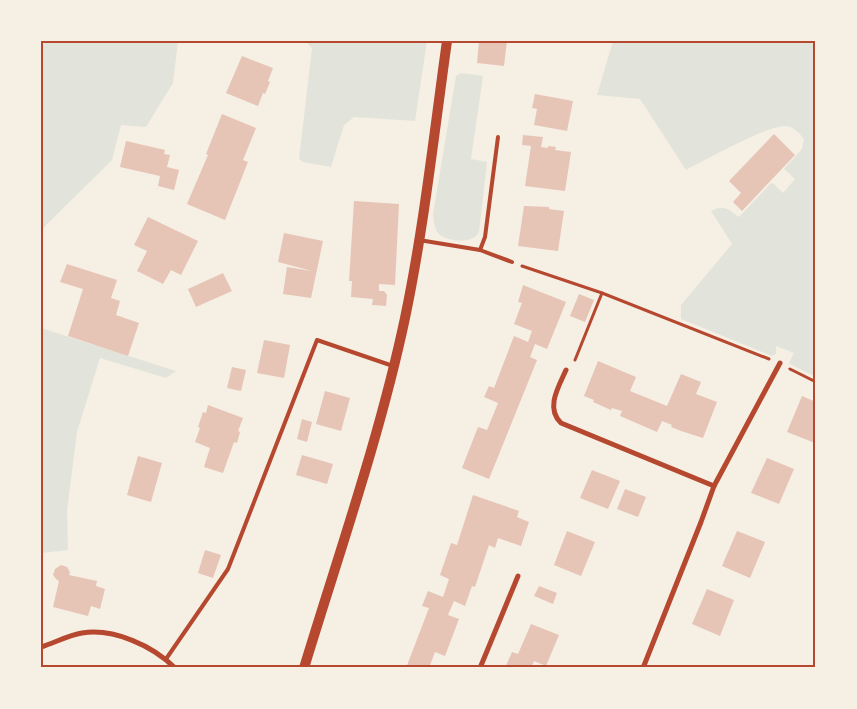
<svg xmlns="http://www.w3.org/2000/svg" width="857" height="709" viewBox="0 0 857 709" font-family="Mulish,sans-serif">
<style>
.green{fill:#e2e4dc}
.building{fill:#e6c5b7}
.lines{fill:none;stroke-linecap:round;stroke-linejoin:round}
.path{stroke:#b5482f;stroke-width:3}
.service{stroke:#b5482f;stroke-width:4}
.minor{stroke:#b5482f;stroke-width:5}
.secondary{stroke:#b5482f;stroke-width:10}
.neatline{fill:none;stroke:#b5482f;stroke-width:2}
</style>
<rect width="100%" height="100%" fill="#f6efe4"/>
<g class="green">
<polygon points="41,41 178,41 173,83 146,127 121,125 112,160 41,230"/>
<polygon points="305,41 427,41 415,121 354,117 344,125 331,167 303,162 299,159 312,48"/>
<path d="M 613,41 L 816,41 L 816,377 L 790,364 L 789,363 L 794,353 L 776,346 L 776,354 L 772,356 L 681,319 L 681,305 L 732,244 L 711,211 C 724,204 728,209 739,217 L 771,183 L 774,184 L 783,193 L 795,179 L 784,169 L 802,149 L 804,139 C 799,133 794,127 786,126 C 770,124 704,161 686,170 L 640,99 L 597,95 Z"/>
<path d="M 461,73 L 483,76 L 471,159 L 487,162 L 479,232 C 475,244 447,242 439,234 C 434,229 434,221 433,214 L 456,76 Z"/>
<polygon points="41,328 176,371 166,378 100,358 77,432 67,511 68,550 41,553"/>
</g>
<g class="building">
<polygon points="479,41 507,41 504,66 477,63"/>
<polygon points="242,56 273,68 268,81 270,82 265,94 263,93 258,106 226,93"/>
<polygon points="535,94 573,101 567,131 534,125 537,109 532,108"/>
<polygon points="222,114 256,128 243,160 248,162 225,220 187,204 208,155 206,154"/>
<polygon points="774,134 795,155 742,211 733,202 741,193 729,181"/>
<polygon points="523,135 543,137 541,147 548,148 548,146 556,147 555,150 571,152 565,191 525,186 531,146 522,145"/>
<polygon points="126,141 165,150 164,154 170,155 167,167 179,170 174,190 158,186 160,176 120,167"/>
<polygon points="354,201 399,204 395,285 379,284 379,291 384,291 387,295 386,306 372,305 373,299 351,297 352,281 349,281"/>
<polygon points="524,206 549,207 549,209 564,211 558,251 518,246"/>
<polygon points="148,217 198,241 181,275 171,270 163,284 137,271 147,251 134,245"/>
<polygon points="284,233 323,241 311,298 283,294 287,267 312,271 278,262"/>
<polygon points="67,264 117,280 111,298 120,301 116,315 139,323 128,356 68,336 83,289 60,282"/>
<polygon points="223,273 232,291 196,307 188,289"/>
<polygon points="523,285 566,302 547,349 535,344 530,357 537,360 489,479 462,468 478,427 487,430 498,403 484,397 489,386 494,388 514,336 528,342 532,331 514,324 522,303 518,302"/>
<polygon points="579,294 594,300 585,322 570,316"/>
<polygon points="264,340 290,345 284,378 257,373"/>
<polygon points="598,361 636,377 630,391 667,406 681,374 701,382 696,394 717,402 703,438 681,431 671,427 672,425 662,421 657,432 620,416 622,411 612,408 611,410 593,402 594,400 584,396"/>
<polygon points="232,367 246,370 241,391 227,388"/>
<polygon points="325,391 350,398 341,431 316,424"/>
<polygon points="802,396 816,402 815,443 787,432"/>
<polygon points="208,405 243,418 238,431 240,432 237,443 234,442 223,473 204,467 210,448 195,442 200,428 198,427 203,412 206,413"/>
<polygon points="302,419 312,422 307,442 297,439"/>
<polygon points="302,455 333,464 327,484 296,475"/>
<polygon points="138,456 162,463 151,502 127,495"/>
<polygon points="767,458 794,469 779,504 751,493"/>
<polygon points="592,470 620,481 608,509 580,498"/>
<polygon points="625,489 646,497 638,517 617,509"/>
<polygon points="473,495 519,511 517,517 529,522 521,546 498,538 495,548 489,545 475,587 472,586 465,606 454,601 448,615 459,619 445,656 435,652 429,668 406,668 429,608 422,606 428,591 443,597 449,579 440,575 451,543 457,545"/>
<polygon points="567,531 595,542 581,576 554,565"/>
<polygon points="737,531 765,542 750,578 722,566"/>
<polygon points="205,550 221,555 213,578 198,573"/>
<polygon points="61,565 67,567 70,572 69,575 97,581 96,586 105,589 100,609 91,606 88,616 53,607 59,581 57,580 53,575 55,569"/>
<polygon points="539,586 557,593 553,604 534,596"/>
<polygon points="707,589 734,600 720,636 692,624"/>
<polygon points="531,624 559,635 546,666 534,661 531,668 505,668 512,652 518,654"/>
</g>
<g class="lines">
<g class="path">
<polyline points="522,266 602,293 769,359"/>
<polyline points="575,360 602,293"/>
<polyline points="790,369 816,382"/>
</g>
<g class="service">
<polyline points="419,240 480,250 485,237 498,137"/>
<polyline points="480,250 512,262"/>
<polyline points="166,659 228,569 317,340 393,366"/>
</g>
<g class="minor">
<path d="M 566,370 C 559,386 545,408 561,423 L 714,486"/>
<path d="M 41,647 C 54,643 69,635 82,633 C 114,628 153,646 175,668"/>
<polyline points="480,668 518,576"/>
<polyline points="643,668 701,522 714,486 780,363"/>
</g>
<path class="secondary" d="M 304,668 C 339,553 380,436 405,318 C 424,227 434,134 447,41"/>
</g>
<rect width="857" height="709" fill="none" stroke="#f6efe4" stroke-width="85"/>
<rect x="42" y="42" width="772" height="624" class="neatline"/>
</svg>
